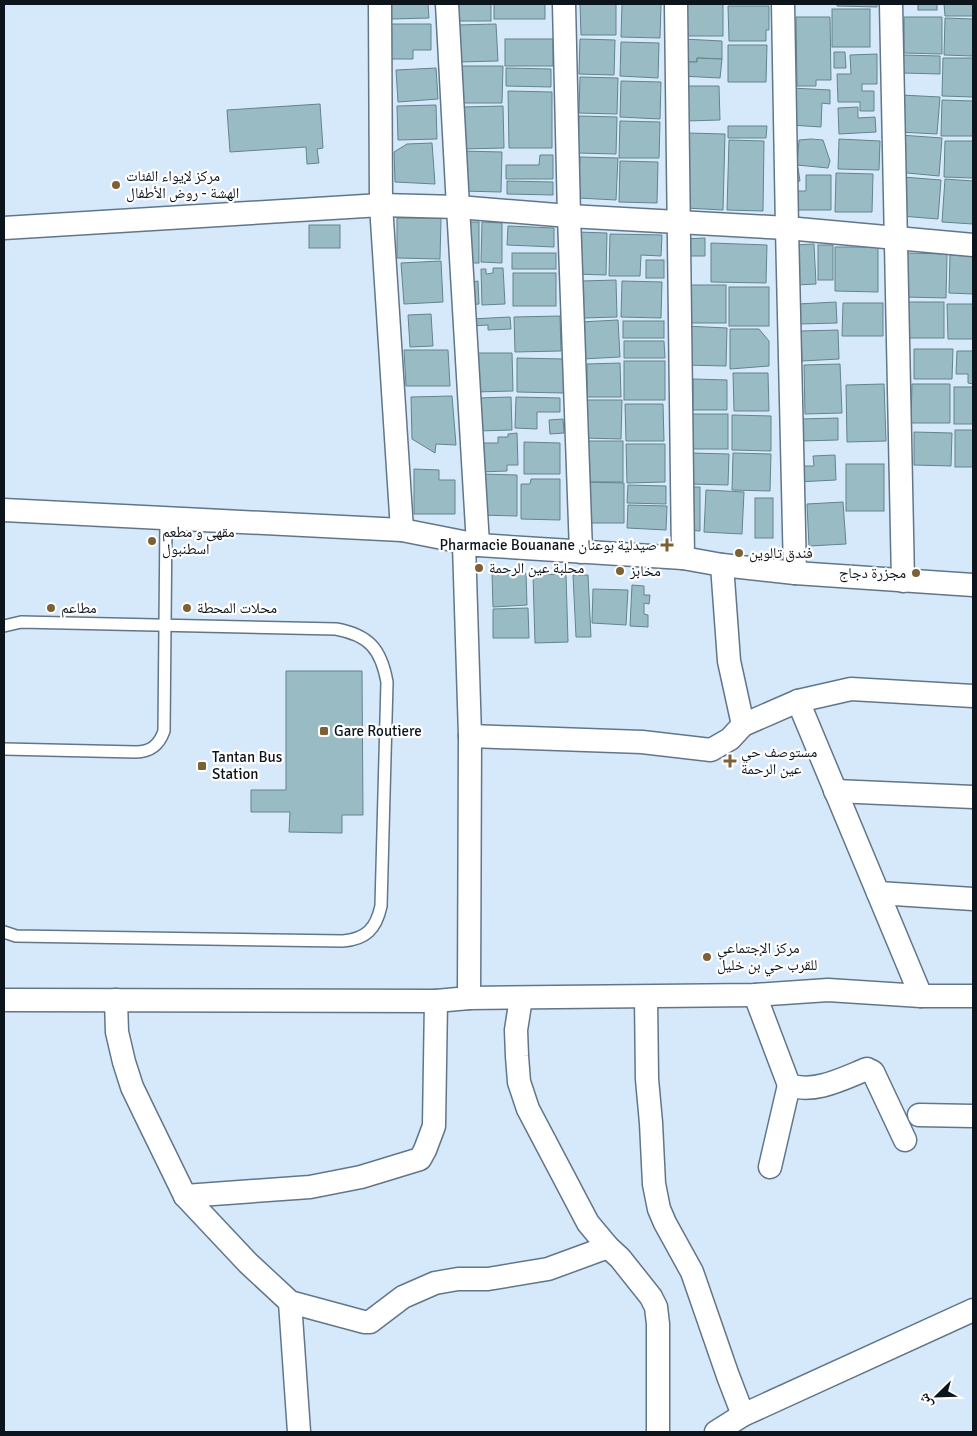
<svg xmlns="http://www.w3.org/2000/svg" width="977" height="1436" viewBox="0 0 977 1436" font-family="Signika,'Noto Naskh Arabic',sans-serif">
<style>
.building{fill:#99bcc4;stroke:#62848c}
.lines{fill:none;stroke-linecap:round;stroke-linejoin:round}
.service-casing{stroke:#62768a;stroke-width:14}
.minor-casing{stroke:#62768a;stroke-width:25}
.service{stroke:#fff;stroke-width:11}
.minor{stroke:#fff;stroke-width:22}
.poi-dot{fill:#7d6134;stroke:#fff;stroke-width:2}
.labels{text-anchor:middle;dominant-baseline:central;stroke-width:4.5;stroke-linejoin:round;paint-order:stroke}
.poi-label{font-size:15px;fill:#0d151c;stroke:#fff;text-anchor:start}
</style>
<rect width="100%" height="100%" fill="#d6e9fb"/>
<g class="building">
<polygon points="390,4 428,4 429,18 391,19"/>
<rect x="457" y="4" width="34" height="17"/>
<rect x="494" y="4" width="51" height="15"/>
<polygon points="580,4 616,4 616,35 581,35"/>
<polygon points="622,4 661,4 660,38 621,37"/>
<rect x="687" y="4" width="36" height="32"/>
<polygon points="837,4 877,4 877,7 837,6"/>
<rect x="918" y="4" width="19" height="6"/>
<polygon points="944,4 973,4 973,16 945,16"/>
<polygon points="728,6 769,6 769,30 766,30 766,41 729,41"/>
<rect x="832" y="9" width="38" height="38"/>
<polygon points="796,17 830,17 831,80 816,80 816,86 797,86"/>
<polygon points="904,17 942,17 942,54 904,53"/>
<polygon points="945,18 973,19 973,56 944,55"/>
<polygon points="391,24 431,24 431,50 413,50 413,59 391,59"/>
<polygon points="496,24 498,61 458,62 457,25"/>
<rect x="505" y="39" width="48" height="27"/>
<polygon points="580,39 615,40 614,75 579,74"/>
<polygon points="683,39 722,41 722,59 697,58 697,62 682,62"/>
<polygon points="621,42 659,43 658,78 620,76"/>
<polygon points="728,45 767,45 766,82 728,82"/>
<polygon points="834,52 845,52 846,68 834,68"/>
<polygon points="877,54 877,84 862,84 862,91 874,91 874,111 860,111 860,102 838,102 837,74 851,74 850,55"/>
<polygon points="903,55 940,56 940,74 903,73"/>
<polygon points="697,58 722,59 720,78 681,76 682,62 697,62"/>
<polygon points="943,58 973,58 973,97 942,96"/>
<polygon points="460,66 503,66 502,103 460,103"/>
<polygon points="436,68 438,99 398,102 396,70"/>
<polygon points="506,68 551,69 551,87 506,86"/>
<polygon points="580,77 618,78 617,114 579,113"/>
<polygon points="621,81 661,82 660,119 620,117"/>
<polygon points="685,86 719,86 720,120 686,121"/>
<polygon points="792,88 830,90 830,104 822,103 821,127 790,125"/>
<polygon points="508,91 552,92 552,148 509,148"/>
<polygon points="901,95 940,97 937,134 899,132"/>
<polygon points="942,100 973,101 973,136 941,136"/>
<polygon points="320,104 323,148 317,149 319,163 307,164 306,147 230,152 227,110"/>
<polygon points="436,105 437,139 398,140 397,106"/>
<polygon points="503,106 504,148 462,149 462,107"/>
<polygon points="858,107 858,118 875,117 876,132 839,134 838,108"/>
<polygon points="579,116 617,117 616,154 578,153"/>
<polygon points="620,121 660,122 659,158 619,158"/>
<polygon points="728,126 767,126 766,138 728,138"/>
<polygon points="688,133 725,134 723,210 686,208"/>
<polygon points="900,135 942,138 939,176 897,172"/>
<polygon points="811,139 823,140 830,161 828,168 797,165 799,140"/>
<polygon points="839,139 880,141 879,170 838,169"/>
<polygon points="729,140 764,141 763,211 727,210"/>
<polygon points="945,141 973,141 973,178 944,177"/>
<polygon points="432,143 435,184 395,182 394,152 407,144"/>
<polygon points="461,151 502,152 501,192 461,191"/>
<polygon points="540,155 553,155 553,179 506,179 506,165 539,165"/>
<polygon points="580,157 618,158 616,200 578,198"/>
<polygon points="620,161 658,162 657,203 619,202"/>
<polygon points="798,168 800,181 791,182 790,169"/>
<polygon points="836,173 873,174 872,212 835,212"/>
<polygon points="806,175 831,175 831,210 794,210 794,191 806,191"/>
<polygon points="903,177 941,180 938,219 901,216"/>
<polygon points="945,179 973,181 973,224 942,222"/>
<polygon points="507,181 553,182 553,195 507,194"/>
<polygon points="397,218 441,218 440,259 397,258"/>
<rect x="463" y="222" width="16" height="41"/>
<polygon points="482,222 502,223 502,263 481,262"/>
<rect x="309" y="225" width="31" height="23"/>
<polygon points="508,226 554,228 554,247 507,245"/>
<polygon points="577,232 607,233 606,275 575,274"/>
<polygon points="610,234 662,235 661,256 641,255 640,276 609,276"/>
<polygon points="705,238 705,256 684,256 683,239"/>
<polygon points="711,243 767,245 766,283 711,282"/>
<polygon points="814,244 816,284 796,285 795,245"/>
<rect x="818" y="245" width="15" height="35"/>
<polygon points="835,247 878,247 878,292 835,291"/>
<rect x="512" y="253" width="44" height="16"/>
<polygon points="906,253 947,254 946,298 905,297"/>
<polygon points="950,255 973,256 973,294 949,293"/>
<rect x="646" y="260" width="18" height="18"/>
<polygon points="441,261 443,302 404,304 401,263"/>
<polygon points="493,268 503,268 505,304 482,305 481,269 486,269 486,274 493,273"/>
<rect x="513" y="273" width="43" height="33"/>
<polygon points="616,280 617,317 583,318 582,281"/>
<polygon points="478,281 479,304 466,305 472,282"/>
<polygon points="622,281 662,282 661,318 621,317"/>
<rect x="688" y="285" width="38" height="38"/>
<rect x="729" y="287" width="40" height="39"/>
<polygon points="836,302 837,323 799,324 798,304"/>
<rect x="906" y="302" width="38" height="36"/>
<polygon points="843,303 883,303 883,336 842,336"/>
<polygon points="947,304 973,304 973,339 948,339"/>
<polygon points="431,314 433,346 410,347 408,315"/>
<polygon points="560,316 561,351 515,352 514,317"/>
<polygon points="510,317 511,329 488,330 488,325 471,326 471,319"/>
<polygon points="618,320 620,357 582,359 580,322"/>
<rect x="623" y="321" width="41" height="17"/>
<polygon points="685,326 727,328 726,366 684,365"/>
<polygon points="730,329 759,329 769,341 769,366 730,369"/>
<polygon points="838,330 839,359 802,361 801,331"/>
<polygon points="624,341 664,341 665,358 624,358"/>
<polygon points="914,349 953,349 952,379 914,379"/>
<polygon points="404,350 448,350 450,386 406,386"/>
<polygon points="957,351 973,351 973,384 968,383 968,374 956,374"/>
<polygon points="474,353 512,353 513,391 475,392"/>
<polygon points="517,358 564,359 564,393 517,392"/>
<rect x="624" y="361" width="41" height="39"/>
<polygon points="620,363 621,397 587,397 587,364"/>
<polygon points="840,364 842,413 805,414 804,365"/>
<polygon points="733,373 768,373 769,411 734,411"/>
<polygon points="693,379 727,380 727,410 693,410"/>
<polygon points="884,384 886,441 847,442 846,385"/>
<polygon points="912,384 950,384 950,423 911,423"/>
<rect x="954" y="387" width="19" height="37"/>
<polygon points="452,396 456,445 436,444 435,453 412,439 411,397"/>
<polygon points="511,397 512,430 478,431 477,398"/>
<polygon points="516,397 560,398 560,412 537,412 537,429 515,428"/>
<polygon points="584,400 622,400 621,439 584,438"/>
<polygon points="625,404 663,404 664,441 626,441"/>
<rect x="690" y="414" width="38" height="35"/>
<polygon points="732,415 771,416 771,451 732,450"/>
<polygon points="838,418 838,440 801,441 800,419"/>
<polygon points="563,419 564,433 550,434 549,420"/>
<rect x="955" y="430" width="18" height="37"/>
<polygon points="914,432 952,433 951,466 914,465"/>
<polygon points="517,433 518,465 507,465 507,471 479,472 478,443 498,443 498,437 508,437 508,434"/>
<rect x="583" y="441" width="40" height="41"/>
<polygon points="524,442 560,443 560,474 524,474"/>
<polygon points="626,444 665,444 665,482 627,483"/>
<polygon points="691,453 729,454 728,485 690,484"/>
<polygon points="733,453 771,454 770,491 732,490"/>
<polygon points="835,455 836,480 797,482 797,466 814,466 813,456"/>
<rect x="846" y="464" width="38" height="47"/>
<polygon points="414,469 439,470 439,480 455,480 455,514 414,514"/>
<polygon points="479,474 517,475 517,516 479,515"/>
<polygon points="531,479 560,479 560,520 521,519 521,484 530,484"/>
<polygon points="583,482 624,483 624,523 583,523"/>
<polygon points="628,485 666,486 666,504 627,503"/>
<polygon points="685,487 700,487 700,531 685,530"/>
<polygon points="706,490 744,492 742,534 704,532"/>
<rect x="755" y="498" width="18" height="40"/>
<polygon points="843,502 846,544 809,546 807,504"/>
<polygon points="628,505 667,506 666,530 627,528"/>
<polygon points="526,573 527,605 493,607 492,574"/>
<polygon points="566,574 568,642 535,643 533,575"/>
<polygon points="573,575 588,575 591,637 576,637"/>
<polygon points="632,585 644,586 644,595 650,595 649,604 644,603 644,614 648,615 648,627 630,626"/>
<polygon points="593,589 628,590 626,625 592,623"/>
<polygon points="528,608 529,638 493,638 493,609"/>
<polygon points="286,671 362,671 363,815 342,815 342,833 289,832 290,812 251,812 251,790 286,790"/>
</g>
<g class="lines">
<g class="service-casing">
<g id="service">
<path d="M 4,626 L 21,622 L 336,629 C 369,635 381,649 387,682 L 381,906 C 376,929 366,939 343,941 L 16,936 L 4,932"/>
<path d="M 4,749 L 136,752 C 151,752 159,745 164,731 L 166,519"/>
</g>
</g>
<g class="minor-casing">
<g id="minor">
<polyline points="380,4 381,205 402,530"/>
<polyline points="447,4 458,207 478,545"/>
<polyline points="564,4 569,216 581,552"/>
<polyline points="676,4 683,558"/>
<polyline points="783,4 787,228 795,573"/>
<polyline points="891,4 903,581"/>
<polyline points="4,228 381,205 458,207 569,216 787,228 973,245"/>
<polyline points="4,510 402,530 478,545 683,558 722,565 795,573 973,585"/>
<polyline points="464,544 470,736 469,998"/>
<polyline points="722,565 729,661 743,725"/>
<polyline points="798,701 921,996"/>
<polyline points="470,736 642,742 711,750 730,739 743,725 798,701 851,689 973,696"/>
<polyline points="835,791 973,797"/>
<polyline points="878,893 973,899"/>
<path d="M 755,995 L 789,1085 C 815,1094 844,1078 867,1069 L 873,1072 L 905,1140"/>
<polyline points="646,997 647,1079 651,1123 654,1184 659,1209 665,1223 692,1272 728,1376 743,1415"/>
<polyline points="521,998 516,1030 517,1056 519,1082 528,1109 588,1223 608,1247 620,1258 651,1297 656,1307 658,1324 658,1432"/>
<polyline points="4,1000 436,1001 469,998 755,995 828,990 921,996 973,996"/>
<polyline points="116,1000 117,1032 124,1062 132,1087 145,1114 185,1196 248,1263 290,1302 364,1322 370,1322 403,1297 435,1283 458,1279 488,1279 548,1269 608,1247"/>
<polyline points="919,1115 973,1116"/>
<polyline points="770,1167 789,1085"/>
<polyline points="185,1196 310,1187 361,1177 420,1159 425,1150 434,1126 436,1001"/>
<polyline points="290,1302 299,1432"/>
<polyline points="716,1432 743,1415 973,1310"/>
</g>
</g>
<use href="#service" class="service"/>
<use href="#minor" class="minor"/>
</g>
<g class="poi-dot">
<circle cx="116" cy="185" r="5"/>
<circle cx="152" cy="541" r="5"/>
<path d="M664.5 537.5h5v5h5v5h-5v5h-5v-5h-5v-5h5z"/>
<circle cx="739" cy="553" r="5"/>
<circle cx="479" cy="568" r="5"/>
<circle cx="620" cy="571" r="5"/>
<circle cx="916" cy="573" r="5"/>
<circle cx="51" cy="608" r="5"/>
<circle cx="187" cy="608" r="5"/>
<rect x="319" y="726" width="10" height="10" rx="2.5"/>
<path d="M727.5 753.5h5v5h5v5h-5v5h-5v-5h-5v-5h5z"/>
<rect x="197" y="761" width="10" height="10" rx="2.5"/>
<circle cx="707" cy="957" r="5"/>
</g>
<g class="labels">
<g class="poi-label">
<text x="126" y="176">مركز لإيواء الفئات<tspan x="126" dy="17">الهشة - روض الأطفال</tspan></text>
<text x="162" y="532">مقهى و مطعم<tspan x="162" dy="17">اسطنبول</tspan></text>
<text x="657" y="545" text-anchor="end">Pharmacie Bouanane صيدلية بوعنان</text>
<text x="749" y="553">فندق تالوين</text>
<text x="489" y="568">محلبة عين الرحمة</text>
<text x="630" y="571">مخابز</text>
<text x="906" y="573" text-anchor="end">مجزرة دجاج</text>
<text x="61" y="608">مطاعم</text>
<text x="197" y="608">محلات المحطة</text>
<text x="334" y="731">Gare Routiere</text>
<text x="741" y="752">مستوصف حي<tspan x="741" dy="17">عين الرحمة</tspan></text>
<text x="212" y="757">Tantan Bus<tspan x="212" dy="17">Station</tspan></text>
<text x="717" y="948">مركز الإجتماعي<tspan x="717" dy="17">للقرب حي بن خليل</tspan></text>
</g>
</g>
<rect width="977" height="1436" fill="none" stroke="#0d151c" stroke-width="10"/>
<g transform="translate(937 1396) rotate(247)" stroke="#ffffff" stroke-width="4" paint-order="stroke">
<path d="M0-4L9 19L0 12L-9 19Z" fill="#0d151c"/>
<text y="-8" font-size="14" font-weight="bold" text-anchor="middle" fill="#0d151c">ش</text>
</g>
</svg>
